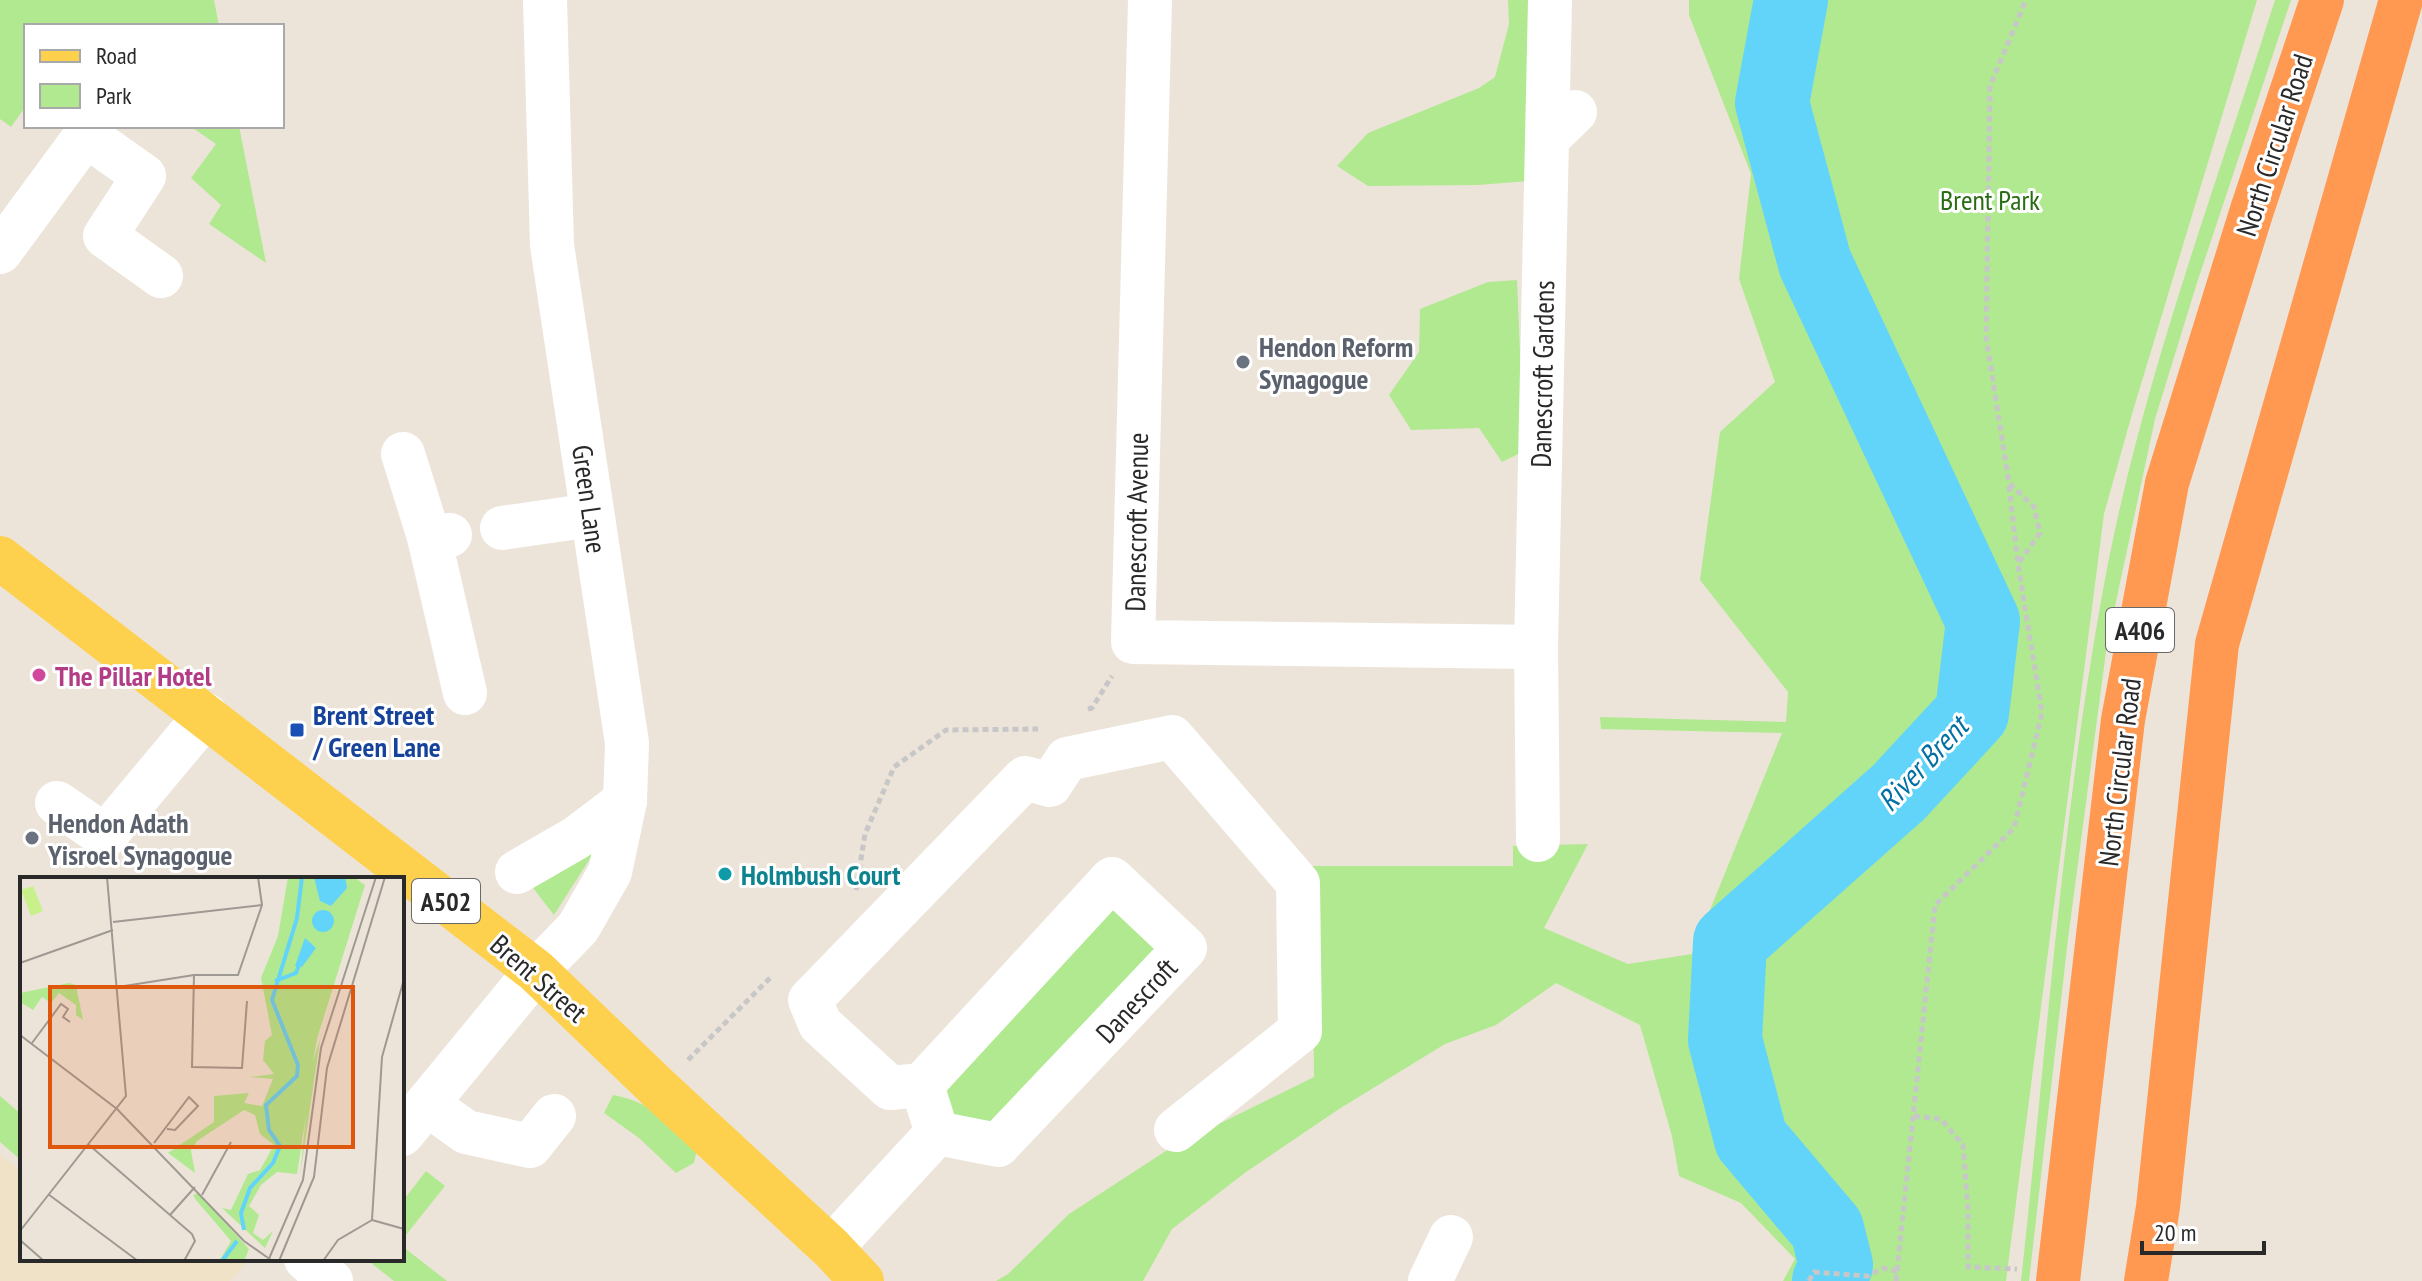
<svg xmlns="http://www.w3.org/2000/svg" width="2422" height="1281" viewBox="0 0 2422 1281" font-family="'PT Sans Narrow',sans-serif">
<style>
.education{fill:#f0e2c7}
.green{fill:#b0e990}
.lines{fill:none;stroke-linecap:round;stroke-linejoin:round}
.river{stroke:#62d4f9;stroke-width:74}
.path{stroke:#c7c7c7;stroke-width:5;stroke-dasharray:6 4;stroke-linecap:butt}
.minor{stroke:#fff;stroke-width:44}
.major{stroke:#fdd04e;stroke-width:44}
.highway{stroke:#ff9952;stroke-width:44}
.worship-dot{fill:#6b7280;stroke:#fff;stroke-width:3}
.hotel-dot{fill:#d1479c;stroke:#fff;stroke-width:3}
.transit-dot{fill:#1a4fb4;stroke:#fff;stroke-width:3}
.culture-dot{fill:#0f9aa8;stroke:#fff;stroke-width:3}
.labels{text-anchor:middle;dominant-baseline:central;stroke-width:6;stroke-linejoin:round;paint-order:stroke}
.shield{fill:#fff;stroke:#696969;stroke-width:2}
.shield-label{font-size:26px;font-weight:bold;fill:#292929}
.street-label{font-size:28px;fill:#292929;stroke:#fff}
.park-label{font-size:28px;fill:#286c13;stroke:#fff}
.worship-label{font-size:28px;font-weight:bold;fill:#5b616d;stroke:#fff;text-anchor:start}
.hotel-label{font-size:28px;font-weight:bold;fill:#b23c85;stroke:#fff;text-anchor:start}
.transit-label{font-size:28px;font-weight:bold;fill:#164399;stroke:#fff;text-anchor:start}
.culture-label{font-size:28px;font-weight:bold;fill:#0d838f;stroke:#fff;text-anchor:start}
.water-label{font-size:30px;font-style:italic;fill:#0270a5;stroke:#fff}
.inset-river{fill:none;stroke:#62d4f9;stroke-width:4}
.inset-road{fill:none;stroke:#9f9993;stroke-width:2}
.view{fill:#de570d;fill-opacity:0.15;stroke:#de570d;stroke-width:4}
.inset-edge{fill:none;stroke:#292929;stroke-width:4}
</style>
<rect width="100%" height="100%" fill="#ede4d9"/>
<polygon class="education" points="0,1154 22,1172 22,1259 249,1259 230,1281 0,1281"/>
<g class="green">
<polygon points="0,0 214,0 219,26 26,26 26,106 11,127 0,119"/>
<polygon points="1508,0 1542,0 1528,181 1478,185 1368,186 1337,166 1368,133 1479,88 1495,77 1509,24"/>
<polygon points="1689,0 2257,0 2132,414 2104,514 2006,1281 1783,1281 1795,1259 1741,1203 1679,1176 1672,1136 1640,1025 1556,983 1496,1025 1445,1044 1339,1109 1246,1172 1172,1229 1143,1281 996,1281 1008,1274 1069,1214 1172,1147 1314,1077 1312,866 1513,866 1513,846 1588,844 1544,928 1628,964 1692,954 1782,733 1601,729 1600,717 1786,722 1788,692 1700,580 1720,432 1775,382 1739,279 1751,174 1689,15"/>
<path d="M 2275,0 L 2291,0 L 2196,286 L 2155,419 L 2107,644 L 2068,939 L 2029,1281 L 2021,1281 C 2046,1054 2061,825 2101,601 C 2137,395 2212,198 2275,0 Z"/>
<polygon points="190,126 239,126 266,263 209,224 221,205 191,178 216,144"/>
<polygon points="1517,280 1524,451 1502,462 1479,428 1411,430 1389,395 1419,352 1420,309 1488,282"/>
<polygon points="598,846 554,915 530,884"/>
<polygon points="1112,900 1167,948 996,1128 949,1116 943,1082"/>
<path d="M 613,1095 C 647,1101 672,1122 698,1145 L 694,1163 L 676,1173 L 639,1138 L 604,1113 Z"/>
<polygon points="0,1096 22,1115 22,1161 0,1142"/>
<polygon points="426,1171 445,1186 402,1240 402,1202"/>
<polygon points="402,1246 447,1281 394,1281 366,1259 402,1259"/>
</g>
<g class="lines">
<polyline class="river" points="1791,0 1772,103 1815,263 1983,621 1972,713 1899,792 1730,942 1725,1040 1751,1139 1827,1229 1836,1265 1829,1281"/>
<g class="path">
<polyline points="2009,486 2018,563"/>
<polyline points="1088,709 1092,708 1112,676"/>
<polyline points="856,890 865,834 894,767 946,730 1038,729"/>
<polyline points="688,1060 771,977"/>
<polyline points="1914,1116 1941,1119 1963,1145 1968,1209 1968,1267 2017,1269"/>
<polyline points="1809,1281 1814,1272 1868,1276 1883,1268 1899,1272"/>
<polyline points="1896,1281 1935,905 2014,828 2042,713 2018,564 2040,533 2034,507 2009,483 1986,337 1990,86 2026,0"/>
</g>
<g class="minor">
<polyline points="1150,0 1133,642 1536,647"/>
<polyline points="1547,139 1550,0"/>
<polyline points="0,252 86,135 144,176 105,236 161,276"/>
<polyline points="403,454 429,537 450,535"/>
<polyline points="502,528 592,515"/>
<polyline points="429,537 465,693"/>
<polyline points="57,803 105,836 206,715"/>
<polyline points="1538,840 1536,647 1547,139 1575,112"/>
<polyline points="517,872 576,838 625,801"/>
<polyline points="922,1085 890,1088 820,1024 810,1000 1025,778 1050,785 1067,759 1172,737 1298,883 1300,1031 1176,1130"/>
<polyline points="427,1104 466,1132 530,1146 554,1116"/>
<polyline points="402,1134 536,971 578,928 610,872 625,801 627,743 552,245 545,0"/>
<polyline points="831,1248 937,1133 922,1085 1112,879 1185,948 998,1145 937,1133"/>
<polyline points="306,1259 331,1281"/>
<polyline points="1430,1281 1451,1237"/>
</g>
<polyline class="major" points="0,558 536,971 659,1089 831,1248 862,1281"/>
<g class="highway">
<polyline points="2058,1281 2123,720 2167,483 2252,210 2322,0"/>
<polyline points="2146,1281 2158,1207 2217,644 2401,0"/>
</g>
</g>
<g class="worship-dot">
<circle cx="1243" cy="362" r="8"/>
<circle cx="32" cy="838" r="8"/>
</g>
<circle class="hotel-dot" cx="39" cy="675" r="8"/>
<rect class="transit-dot" x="289" y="722" width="16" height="16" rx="4"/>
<circle class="culture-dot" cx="725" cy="874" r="8"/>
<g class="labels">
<g class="shield">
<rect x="2106" y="608" width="68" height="44" rx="6"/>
<rect x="412" y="879" width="68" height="44" rx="6"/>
</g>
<g class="shield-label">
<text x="2140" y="630">A406</text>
<text x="446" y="901">A502</text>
</g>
<g class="street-label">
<text transform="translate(2274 145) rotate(-72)">North Circular Road</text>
<text transform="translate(1542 374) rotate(-89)">Danescroft Gardens</text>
<text transform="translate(590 499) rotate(82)">Green Lane</text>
<text transform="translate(1136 522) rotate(-89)">Danescroft Avenue</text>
<text transform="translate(2119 772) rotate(-83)">North Circular Road</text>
<text transform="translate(539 978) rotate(41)">Brent Street</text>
<text transform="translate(1136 1000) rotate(-47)">Danescroft</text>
</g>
<g class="park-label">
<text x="1990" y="199">Brent Park</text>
</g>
<g class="worship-label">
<text x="1259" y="346">Hendon Reform<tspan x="1259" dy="32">Synagogue</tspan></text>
<text x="48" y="822">Hendon Adath<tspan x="48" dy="32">Yisroel Synagogue</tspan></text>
</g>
<g class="hotel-label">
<text x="55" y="675">The Pillar Hotel</text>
</g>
<g class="transit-label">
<text x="313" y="714">Brent Street<tspan x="313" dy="32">/ Green Lane</tspan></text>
</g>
<g class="culture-label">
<text x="741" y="874">Holmbush Court</text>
</g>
<g class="water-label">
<text transform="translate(1922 763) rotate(-47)">River Brent</text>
</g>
</g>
<g transform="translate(20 877)">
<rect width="384" height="384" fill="#ede4d9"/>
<path d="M 268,0 L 334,0 L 345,8 L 297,162 L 293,184 L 352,1 L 300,163 L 280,299 L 286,238 L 277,297 L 257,295 L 241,308 L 229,329 L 239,338 L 233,356 L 243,363 L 253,354 L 245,371 L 202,331 L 211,333 L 228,297 L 240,293 L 254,268 L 240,257 L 235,238 L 224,233 L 177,264 L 171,273 L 175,296 L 148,276 L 194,245 L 194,219 L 229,216 L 224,226 L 242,229 L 253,202 L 230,200 L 254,197 L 243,183 L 245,164 L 252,158 L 241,101 L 258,59 ZM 49,106 L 56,108 L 63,143 L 56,138 L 56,128 L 39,116 L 31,126 L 22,120 L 13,133 L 0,125 L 0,116 ZM 178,316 L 229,372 L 224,384 L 199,384 L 211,364 L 176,323 L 173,318 Z" fill="#b0e990"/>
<path d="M 13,9 L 23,34 L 11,39 L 1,13 Z" fill="#c8f18b"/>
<path d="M 294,0 L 325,0 L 327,11 L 311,29 L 300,24 ZM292 44a11 11 0 1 1 22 0a11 11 0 1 1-22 0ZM 285,61 L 296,71 L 282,90 L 275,89 Z" fill="#62d4f9"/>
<path class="inset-river" d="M 255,104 L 276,96 L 279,88M 224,353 L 221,336 L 230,311 L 253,286 L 260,269 L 249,253 L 246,228 L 277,199 L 278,188 L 252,123 L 277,41 L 282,0M 202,384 L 217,364"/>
<path class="inset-road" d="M 93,45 L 242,28M 0,86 L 93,53M 174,98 L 172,190 L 222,191 L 227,124M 98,110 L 174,98 L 218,98 L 242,28 L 238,0M 0,158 L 97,232 L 224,364 L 251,383M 12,166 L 41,127 L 48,132 L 43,140 L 50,145M 134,266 L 169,220 L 178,229 L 155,253 L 147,252M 68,267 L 172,357 L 175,364 L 164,384M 28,317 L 118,384M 182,318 L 211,265M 150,338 L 175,310M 352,343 L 384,352M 0,354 L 106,219 L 87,0M 0,363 L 24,384M 248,384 L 283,303 L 301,171 L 356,0M 259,384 L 294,300 L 307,191 L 365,0M 303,384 L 318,363 L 352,343 L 362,180 L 384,102"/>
<path class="view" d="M 30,110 L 333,110 L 333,270 L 30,270 Z"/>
<rect width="384" height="384" class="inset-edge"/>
</g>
<rect x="24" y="24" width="260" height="104" fill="#ffffff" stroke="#a9a9a9" stroke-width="2"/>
<rect x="40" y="50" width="40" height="12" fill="#fdd04e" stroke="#a9a9a9" stroke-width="2"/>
<text x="96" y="64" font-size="24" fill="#292929">Road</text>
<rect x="40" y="84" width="40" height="24" fill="#b0e990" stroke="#a9a9a9" stroke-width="2"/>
<text x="96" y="104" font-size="24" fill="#292929">Park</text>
<path d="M2142 1241v12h122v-12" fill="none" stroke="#292929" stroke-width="4"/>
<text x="2154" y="1241" font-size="24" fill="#292929" stroke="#ffffff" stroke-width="6" paint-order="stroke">20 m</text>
</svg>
